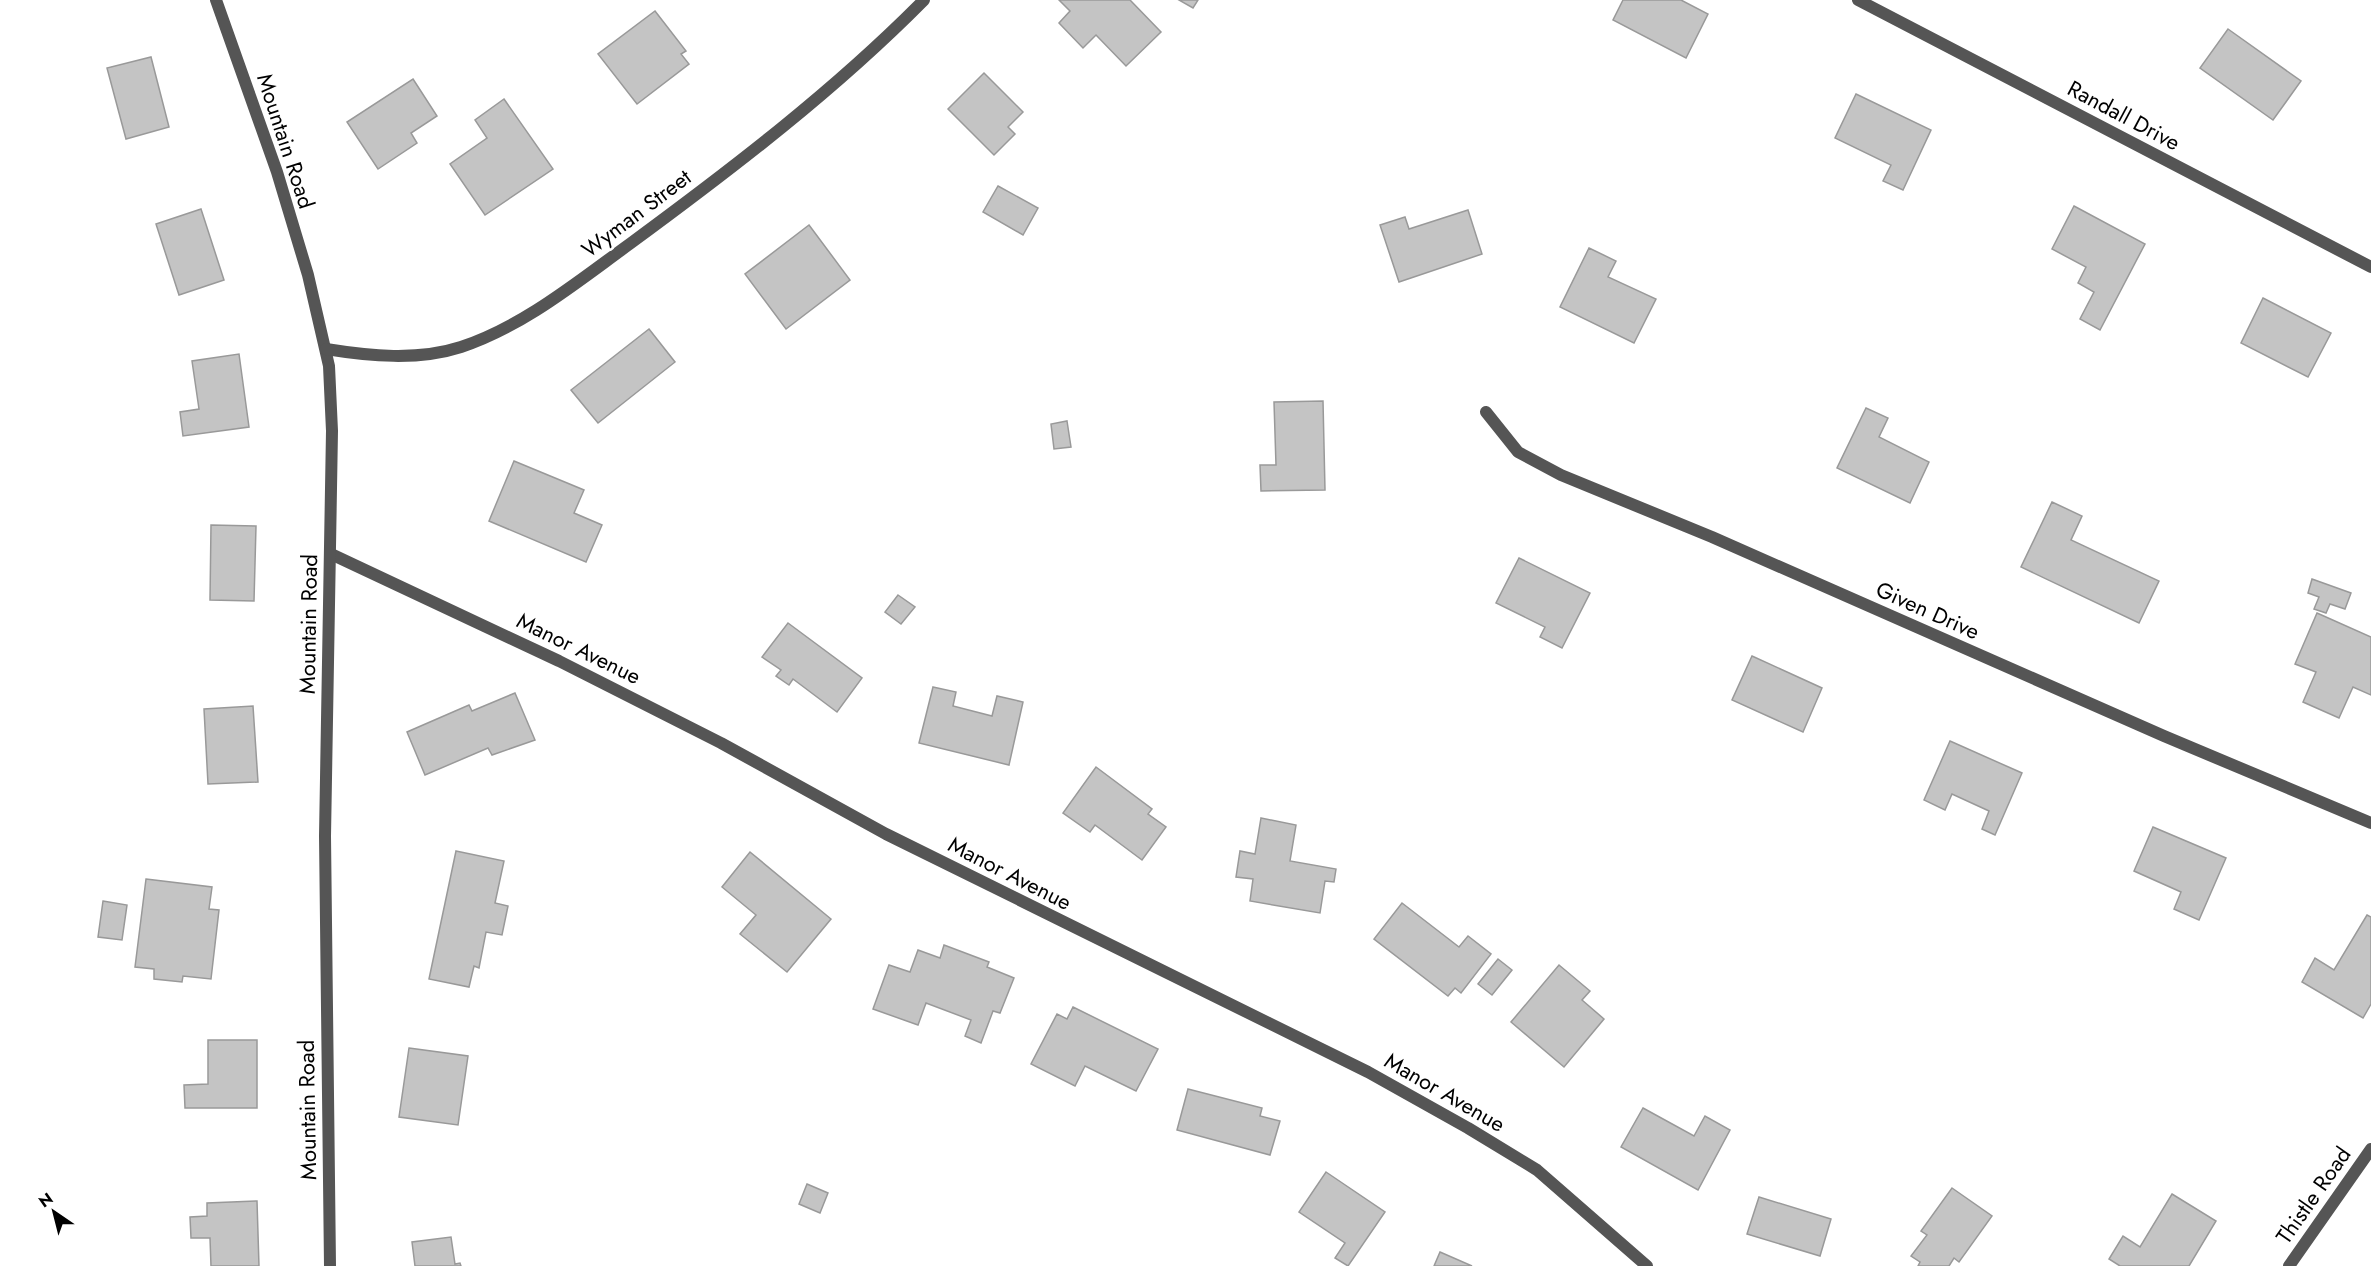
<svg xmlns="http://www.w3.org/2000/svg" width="2371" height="1266" viewBox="0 0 2371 1266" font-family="Jost,sans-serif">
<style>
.building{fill:#c4c4c4;stroke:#999;stroke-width:1.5}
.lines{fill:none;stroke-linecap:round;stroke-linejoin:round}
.minor{stroke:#555;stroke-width:12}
.tertiary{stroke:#555;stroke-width:12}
.labels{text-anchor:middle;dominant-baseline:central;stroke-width:5;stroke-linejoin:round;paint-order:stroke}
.street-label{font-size:22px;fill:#000;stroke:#fff}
</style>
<rect width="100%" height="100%" fill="#fff"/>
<g class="building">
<polygon points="1059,0 1130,0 1161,32 1126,66 1096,35 1083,48 1059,23 1070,11"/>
<polygon points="1179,0 1198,0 1193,8"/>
<polygon points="1623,0 1681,0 1708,14 1686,58 1613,20"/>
<polygon points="655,11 686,51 681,54 689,64 637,104 598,54"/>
<polygon points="2228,29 2301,81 2273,120 2200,68"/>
<polygon points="151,57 169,127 126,139 107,68"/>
<polygon points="984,73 1023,112 1008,127 1015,134 994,155 948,109"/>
<polygon points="413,79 437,116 411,133 417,143 378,169 347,122"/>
<polygon points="1856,94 1931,130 1903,190 1883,181 1891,165 1835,138"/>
<polygon points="504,99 553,169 485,215 450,164 487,138 475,120"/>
<polygon points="998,186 1038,208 1023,235 983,212"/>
<polygon points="2074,206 2145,244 2100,330 2080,319 2094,292 2078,283 2086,267 2052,249"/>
<polygon points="201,209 224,280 179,295 156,224"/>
<polygon points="1468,210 1482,254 1399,282 1380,225 1405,217 1409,229"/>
<polygon points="809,225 850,280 786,329 745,274"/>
<polygon points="1589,248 1616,261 1608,277 1656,299 1634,343 1560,307"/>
<polygon points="2263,298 2331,333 2308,377 2241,343"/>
<polygon points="649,329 675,362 598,423 571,390"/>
<polygon points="239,354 249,427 183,436 180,412 199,409 192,361"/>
<polygon points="1323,401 1325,490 1261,491 1260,465 1276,465 1274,402"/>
<polygon points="1866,408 1888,418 1879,437 1929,462 1910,503 1837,468"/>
<polygon points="1067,421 1071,447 1054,449 1051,424"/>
<polygon points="514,461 584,490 574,513 602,525 586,562 489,521"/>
<polygon points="2052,502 2082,516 2071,540 2159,581 2139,623 2021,567"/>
<polygon points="211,525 256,526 254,601 210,600"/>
<polygon points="1519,558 1590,593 1562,648 1540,637 1545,627 1496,603"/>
<polygon points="2312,579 2351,593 2345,609 2330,604 2326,613 2314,609 2319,597 2308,593"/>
<polygon points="898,595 915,607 901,624 885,612"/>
<polygon points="2317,613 2371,637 2371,695 2353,687 2339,718 2303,702 2316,672 2295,664"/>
<polygon points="788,623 862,678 837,712 793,679 789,685 776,676 781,670 762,657"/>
<polygon points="1752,656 1822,688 1803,732 1732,700"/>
<polygon points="933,687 956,692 953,706 992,716 997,696 1023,702 1009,765 919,743"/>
<polygon points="515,693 535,740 492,755 488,748 425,775 407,732 469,705 472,711"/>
<polygon points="253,706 258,782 208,784 204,709"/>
<polygon points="1950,741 2022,773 1995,835 1982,829 1989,811 1952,794 1945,810 1924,800"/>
<polygon points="1096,767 1152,809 1148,814 1166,827 1142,860 1095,825 1090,832 1063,813"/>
<polygon points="1261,818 1296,825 1290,861 1336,869 1334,882 1325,881 1320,913 1250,901 1253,879 1236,877 1240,851 1255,854"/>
<polygon points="2153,827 2226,858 2199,920 2174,909 2181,892 2134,871"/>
<polygon points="456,851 504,861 495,903 508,906 502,935 486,932 479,968 474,966 469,987 429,979"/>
<polygon points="750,852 831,919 787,972 740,934 756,915 722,887"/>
<polygon points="146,879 212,887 209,909 219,910 211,979 183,976 182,982 154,979 154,969 135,967"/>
<polygon points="103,901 127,905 122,940 98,937"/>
<polygon points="1402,903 1459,947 1468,936 1491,954 1461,993 1455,988 1448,996 1374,939"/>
<polygon points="2367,915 2371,917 2371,1004 2363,1018 2302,982 2315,958 2334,970"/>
<polygon points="944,945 989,962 987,967 1014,978 1000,1013 993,1011 981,1043 965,1036 971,1020 926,1003 918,1025 873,1009 889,965 910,972 918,950 940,958"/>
<polygon points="1498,959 1512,970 1492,995 1478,984"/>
<polygon points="1559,965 1590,991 1582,1000 1604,1019 1564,1067 1511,1022"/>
<polygon points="1073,1007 1158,1049 1136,1091 1085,1066 1075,1086 1031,1064 1057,1014 1067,1019"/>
<polygon points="208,1040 257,1040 257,1108 185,1108 184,1085 208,1084"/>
<polygon points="409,1048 468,1056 458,1125 399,1117"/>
<polygon points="1188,1089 1262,1108 1260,1116 1280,1121 1270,1155 1177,1130"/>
<polygon points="1643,1108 1694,1136 1705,1116 1730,1130 1698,1190 1621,1147"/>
<polygon points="1326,1172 1385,1212 1348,1266 1335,1258 1345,1243 1299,1212"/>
<polygon points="807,1184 828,1193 820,1213 799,1204"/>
<polygon points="1952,1188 1992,1216 1959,1262 1954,1258 1949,1266 1918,1266 1920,1262 1911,1256 1927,1235 1921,1231"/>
<polygon points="2172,1194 2216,1221 2189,1266 2120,1266 2109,1259 2123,1236 2140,1247"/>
<polygon points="1759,1197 1831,1219 1820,1256 1747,1234"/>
<polygon points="257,1201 259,1266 211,1266 210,1238 191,1238 190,1217 207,1216 207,1203"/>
<polygon points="451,1237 455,1264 460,1263 461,1266 415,1266 412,1242"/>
<polygon points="1440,1252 1472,1266 1434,1266"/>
</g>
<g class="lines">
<g class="minor">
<polyline points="1858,0 2371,267"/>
<polyline points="1486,412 1518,452 1561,475 1712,537 2164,736 2371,823"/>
<polyline points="331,554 559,661 721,743 886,834 1368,1072 1468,1128 1537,1170 1647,1266"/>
<polyline points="2289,1266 2371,1149"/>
</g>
<g class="tertiary">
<polyline points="216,0 277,172 308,275 329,366 332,431 325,836 330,1266"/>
<path d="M 326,349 C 369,356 418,361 461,347 C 524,326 577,282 631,243 C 733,168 835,90 924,0"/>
</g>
</g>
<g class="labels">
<g class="street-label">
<text transform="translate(2124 115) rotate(28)">Randall Drive</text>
<text transform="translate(286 141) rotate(72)">Mountain Road</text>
<text transform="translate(636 213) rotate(-37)">Wyman Street</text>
<text transform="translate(1928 610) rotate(24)">Given Drive</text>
<text transform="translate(308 624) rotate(-89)">Mountain Road</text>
<text transform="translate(579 648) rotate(26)">Manor Avenue</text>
<text transform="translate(1010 873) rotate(27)">Manor Avenue</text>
<text transform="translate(1445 1092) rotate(30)">Manor Avenue</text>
<text transform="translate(307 1110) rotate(-91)">Mountain Road</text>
<text transform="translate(2313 1195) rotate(-55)">Thistle Road</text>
</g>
</g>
<g transform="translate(54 1212) rotate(325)" stroke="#ffffff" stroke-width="4.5" paint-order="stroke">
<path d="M0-4.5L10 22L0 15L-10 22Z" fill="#000000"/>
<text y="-9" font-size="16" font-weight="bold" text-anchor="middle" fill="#000000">N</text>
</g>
</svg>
